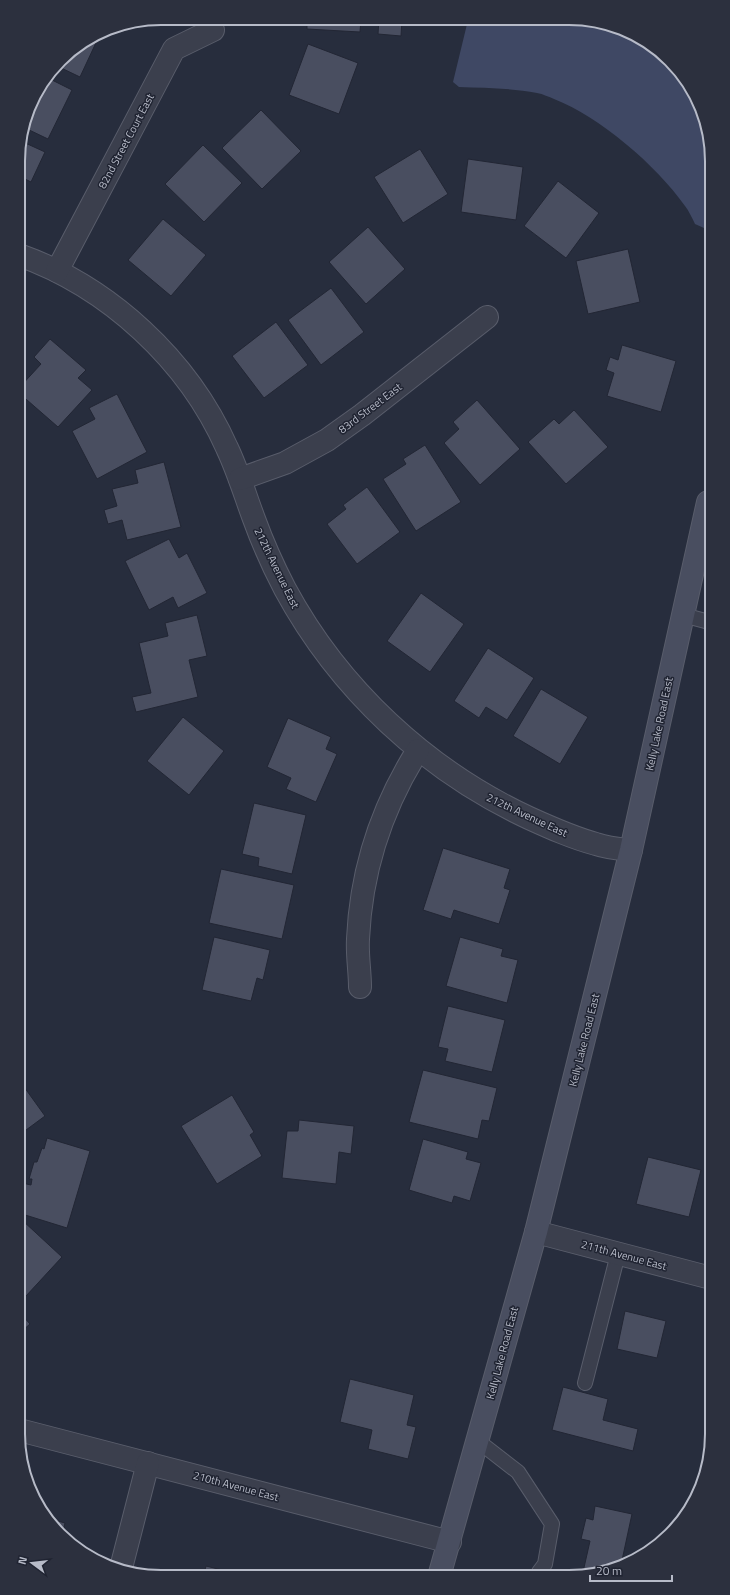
<svg xmlns="http://www.w3.org/2000/svg" width="730" height="1595" viewBox="0 0 730 1595" font-family="'Titillium Web',sans-serif">
<style>
.water{fill:#3f4864}
.building{fill:#494e60;stroke:#222634}
.lines{fill:none;stroke-linecap:round;stroke-linejoin:round}
.lane-casing{stroke:#595d6b;stroke-width:16}
.street-casing{stroke:#595d6b;stroke-width:24}
.secondary-casing{stroke:#595d6b;stroke-width:24}
.lane{stroke:#3b3f4d;stroke-width:14}
.street{stroke:#3b3f4d;stroke-width:22}
.secondary{stroke:#494e60;stroke-width:22}
.labels{text-anchor:middle;dominant-baseline:central;stroke-width:3;stroke-linejoin:round;paint-order:stroke}
.street-label{font-size:11px;fill:#b7bbc8;stroke:#202432}
.rim{fill:none;stroke:#b7bbc8;stroke-width:2}
</style>
<rect width="100%" height="100%" fill="#272d3d"/>
<path class="water" d="M 468,20 L 597,21 L 663,54 L 693,89 L 707,124 L 707,224 L 704,228 L 695,224 C 692,218 689,211 685,206 C 656,165 600,117 554,99 C 549,97 543,94 537,93 C 512,88 485,88 459,87 L 453,82 Z"/>
<g class="building">
<polygon points="307,19 361,19 360,32 307,29"/>
<polygon points="379,19 402,19 401,36 378,34"/>
<polygon points="101,32 80,77 57,66 67,54"/>
<polygon points="308,44 358,63 339,114 289,95"/>
<polygon points="48,78 72,90 48,139 25,128 33,98"/>
<polygon points="261,110 301,151 262,189 222,148"/>
<polygon points="21,141 45,152 31,182 21,177 18,182 18,151"/>
<polygon points="203,145 242,183 204,222 165,184"/>
<polygon points="420,149 448,194 403,223 374,177"/>
<polygon points="468,159 523,167 516,220 461,212"/>
<polygon points="558,181 599,213 566,258 524,226"/>
<polygon points="163,219 206,255 171,296 128,260"/>
<polygon points="368,227 405,269 366,304 329,262"/>
<polygon points="628,249 640,302 588,314 576,261"/>
<polygon points="331,288 364,332 321,365 288,320"/>
<polygon points="276,322 308,365 264,398 232,356"/>
<polygon points="50,339 86,370 78,378 92,390 58,427 19,393 19,388 41,364 34,357"/>
<polygon points="622,345 676,361 661,412 607,396 614,373 606,370 610,357 618,360"/>
<polygon points="117,394 147,452 97,479 72,431 95,419 89,408"/>
<polygon points="477,400 520,449 480,485 444,443 459,429 453,422"/>
<polygon points="574,410 608,447 566,484 528,442 554,419 559,424"/>
<polygon points="425,445 461,502 416,531 383,479 406,464 403,459"/>
<polygon points="164,462 181,527 127,540 122,520 108,524 104,510 117,506 112,489 138,483 135,470"/>
<polygon points="367,487 400,532 357,564 327,524 346,509 343,505"/>
<polygon points="169,539 179,558 187,553 207,593 178,608 173,597 149,610 125,561"/>
<polygon points="421,593 464,624 430,672 387,641"/>
<polygon points="197,615 207,656 189,660 198,697 136,712 132,697 151,693 139,643 168,636 165,623"/>
<polygon points="488,648 534,678 507,720 486,707 479,718 454,701"/>
<polygon points="541,689 588,717 560,764 513,736"/>
<polygon points="183,717 224,751 189,795 147,761"/>
<polygon points="288,718 331,737 326,749 337,754 316,802 286,789 291,778 267,767"/>
<polygon points="254,803 306,815 292,874 258,866 259,858 242,854"/>
<polygon points="443,848 510,869 504,888 510,890 499,924 454,910 451,919 423,910"/>
<polygon points="221,869 294,885 282,939 209,923"/>
<polygon points="214,937 270,950 263,980 257,978 251,1001 202,990"/>
<polygon points="460,937 503,949 501,956 518,960 507,1003 446,986"/>
<polygon points="448,1006 505,1020 492,1072 445,1061 448,1049 438,1047"/>
<polygon points="423,1070 497,1088 489,1121 482,1120 478,1139 409,1122"/>
<polygon points="22,1084 45,1116 22,1133"/>
<polygon points="232,1095 254,1132 250,1135 262,1156 217,1184 181,1126"/>
<polygon points="299,1120 354,1126 351,1154 339,1152 336,1184 282,1178 287,1131 298,1131"/>
<polygon points="47,1138 90,1151 67,1228 22,1214 22,1183 31,1185 32,1179 29,1179 34,1162 37,1162 42,1148 44,1149"/>
<polygon points="423,1139 468,1152 466,1159 481,1163 470,1201 454,1196 452,1203 409,1190"/>
<polygon points="648,1157 701,1170 689,1217 636,1204"/>
<polygon points="22,1220 62,1257 26,1296 22,1293"/>
<polygon points="625,1311 666,1321 657,1358 617,1349"/>
<polygon points="22,1315 30,1324 22,1331"/>
<polygon points="350,1379 414,1395 407,1425 416,1427 408,1459 368,1449 372,1430 340,1422"/>
<polygon points="563,1387 608,1399 603,1420 638,1429 633,1451 552,1430"/>
<polygon points="595,1506 632,1514 621,1565 606,1572 583,1572 590,1541 581,1539 586,1518 593,1520"/>
<polygon points="47,1518 65,1523 62,1536"/>
<polygon points="206,1566 238,1574 204,1574"/>
</g>
<g class="lines">
<g class="lane-casing">
<g id="lane">
<polyline points="683,615 709,622"/>
<polyline points="585,1383 618,1254"/>
<polyline points="478,1441 518,1472 552,1524 545,1564 539,1572"/>
</g>
</g>
<g class="street-casing">
<g id="street">
<path d="M 19,255 C 109,287 188,360 227,448 C 238,471 245,495 254,519 C 262,541 274,568 285,589 C 339,689 426,770 529,818 C 551,828 573,838 596,844 C 607,848 620,849 631,850"/>
<polyline points="57,271 174,49 213,30"/>
<polyline points="240,479 285,463 327,440 362,415 487,317"/>
<path d="M 360,987 C 360,971 357,955 358,939 C 361,871 382,807 418,750"/>
<polyline points="536,1232 711,1278"/>
<polyline points="23,1431 450,1542"/>
<polyline points="121,1568 148,1463"/>
</g>
</g>
<g class="secondary-casing">
<polyline id="secondary" points="440,1573 536,1232 631,850 708,502"/>
</g>
<use href="#lane" class="lane"/>
<use href="#street" class="street"/>
<use href="#secondary" class="secondary"/>
</g>
<g class="labels">
<g class="street-label">
<text transform="translate(126 141) rotate(-62)">82nd Street Court East</text>
<text transform="translate(370 408) rotate(-37)">83rd Street East</text>
<text transform="translate(277 568) rotate(64)">212th Avenue East</text>
<text transform="translate(659 724) rotate(-78)">Kelly Lake Road East</text>
<text transform="translate(527 815) rotate(25)">212th Avenue East</text>
<text transform="translate(584 1040) rotate(-76)">Kelly Lake Road East</text>
<text transform="translate(624 1255) rotate(15)">211th Avenue East</text>
<text transform="translate(502 1353) rotate(-75)">Kelly Lake Road East</text>
<text transform="translate(236 1486) rotate(15)">210th Avenue East</text>
</g>
</g>
<path d="M0 0H730V1595H0ZM161 25H569A136 136 0 0 1 705 161V1434A136 136 0 0 1 569 1570H161A136 136 0 0 1 25 1434V161A136 136 0 0 1 161 25Z" fill="#2c303e" fill-rule="evenodd"/>
<path class="rim" d="M161 25H569A136 136 0 0 1 705 161V1434A136 136 0 0 1 569 1570H161A136 136 0 0 1 25 1434V161A136 136 0 0 1 161 25Z"/>
<g transform="translate(32 1563) rotate(285)" stroke="#202432" stroke-width="3" paint-order="stroke">
<path d="M0-3L7 15L0 10L-7 15Z" fill="#b7bbc8"/>
<text y="-6" font-size="11" font-weight="bold" text-anchor="middle" fill="#b7bbc8">N</text>
</g>
<path d="M590 1575v6h82v-6" fill="none" stroke="#b7bbc8" stroke-width="2"/>
<text x="596" y="1575" font-size="12" fill="#b7bbc8" stroke="#202432" stroke-width="3" paint-order="stroke">20 m</text>
</svg>
